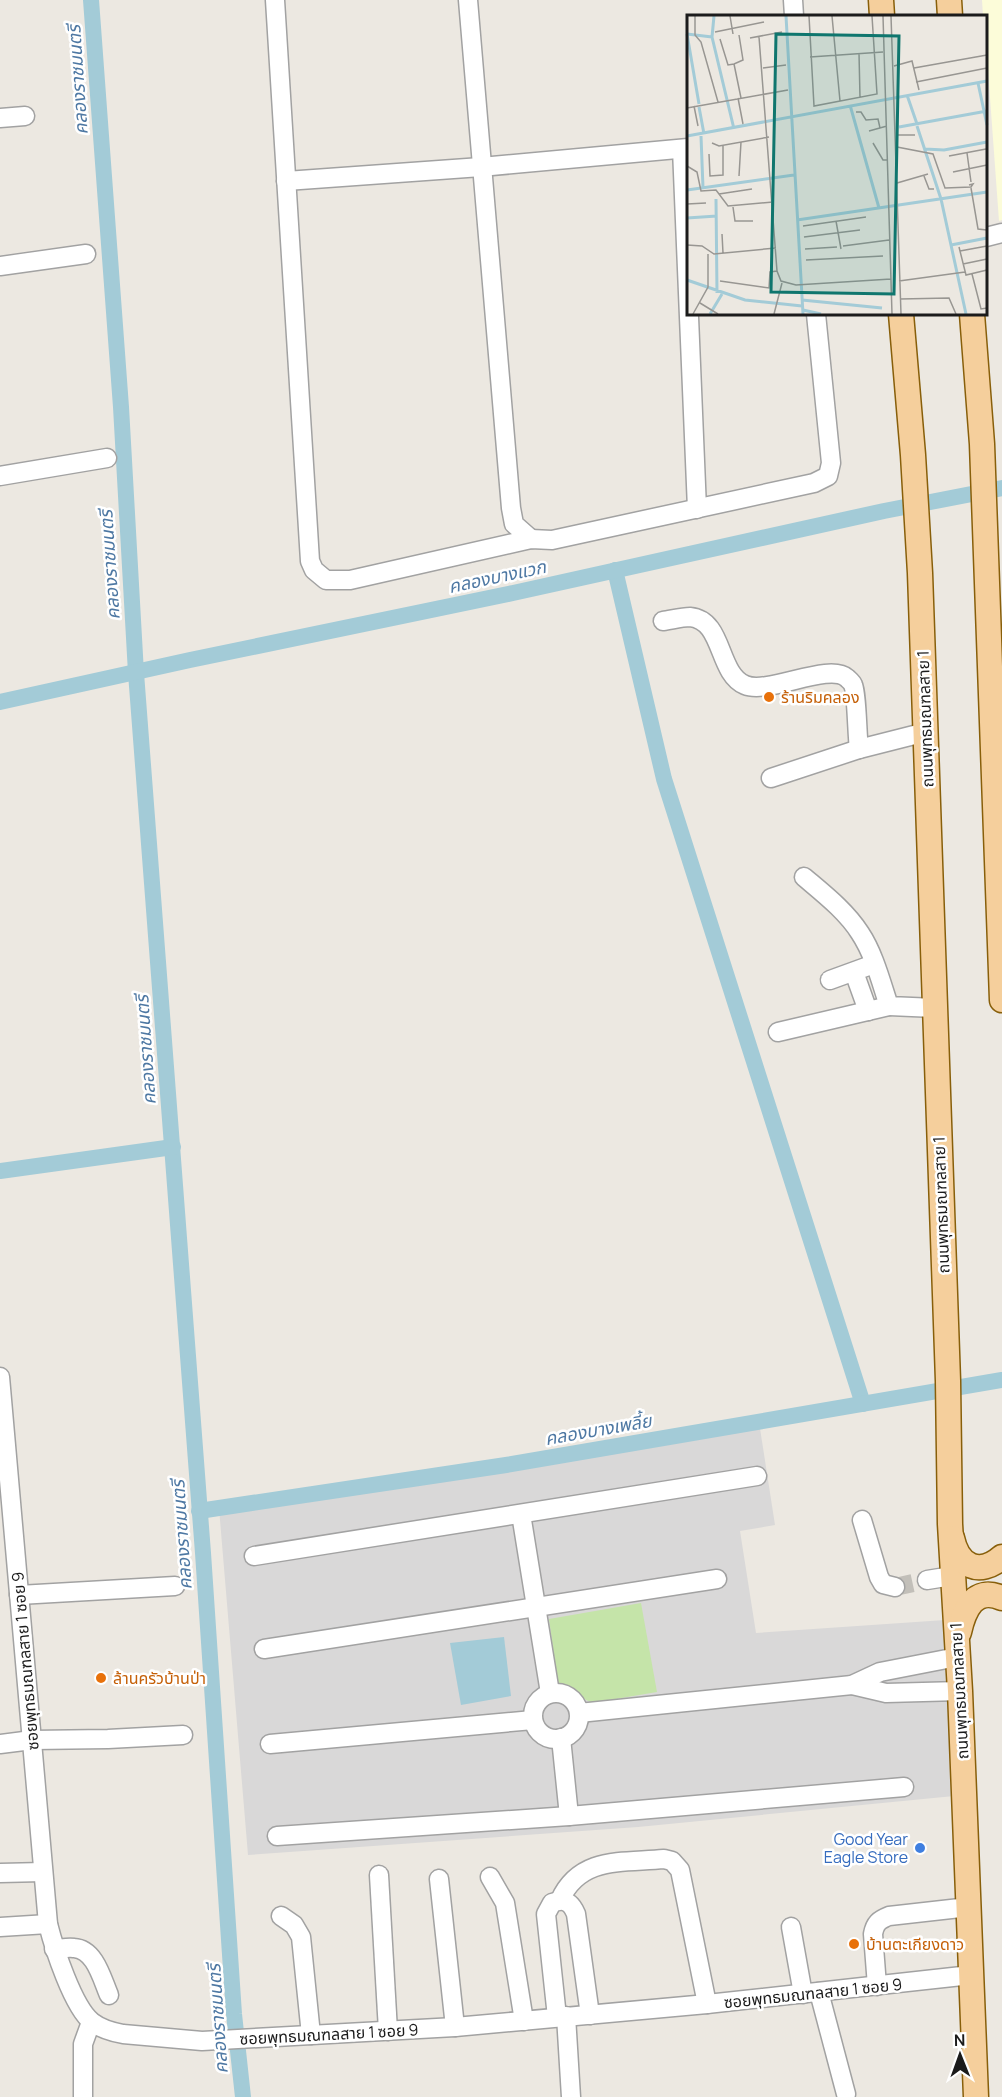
<svg xmlns="http://www.w3.org/2000/svg" width="1002" height="2097" viewBox="0 0 1002 2097" font-family="Manrope,'Noto Sans Thai',sans-serif">
<style>
.residential{fill:#d9d8d8}
.education{fill:#fcfcd9}
.grass{fill:#c5e4a9}
.water{fill:#a3cbd7}
.lines{fill:none;stroke-linecap:round;stroke-linejoin:round}
.canal{stroke:#a3cbd7;stroke-width:16}
.minor-tunnel{stroke:#c2bfb9;stroke-width:18;stroke-dasharray:18 9;stroke-linecap:butt}
.minor-casing{stroke:#a2a2a2;stroke-width:21}
.major-casing{stroke:#885f0a;stroke-width:27}
.minor{stroke:#fff;stroke-width:18}
.major{stroke:#f5cf9c;stroke-width:24}
.food-dot{fill:#e8710a;stroke:#fff;stroke-width:2}
.shop-dot{fill:#3f7fe0;stroke:#fff;stroke-width:2}
.labels{text-anchor:middle;dominant-baseline:central;stroke-width:5;stroke-linejoin:round;paint-order:stroke}
.food-label{font-size:16px;fill:#c56008;stroke:#fff;text-anchor:start}
.street-label{font-size:16px;fill:#1b1b1b;stroke:#fff}
.shop-label{font-size:16px;fill:#366cbe;stroke:#fff;text-anchor:end}
.water-label{font-size:18px;font-style:italic;fill:#4e78a3;stroke:#fff}
.inset-river{fill:none;stroke:#a3cbd7;stroke-width:3}
.inset-road{fill:none;stroke:#989692;stroke-width:1.5}
.view{fill:#0f766e;fill-opacity:0.15;stroke:#0f766e;stroke-width:3}
.inset-edge{fill:none;stroke:#1b1b1b;stroke-width:3}
</style>
<rect width="100%" height="100%" fill="#ece8e1"/>
<polygon class="residential" points="759,1422 775,1525 740,1531 756,1633 945,1620 954,1796 638,1827 248,1855 219,1508"/>
<polygon class="education" points="982,0 1002,0 1002,220 999,221 986,43 986,16 983,16"/>
<polygon class="grass" points="641,1603 657,1692 592,1703 558,1685 549,1619"/>
<polygon class="water" points="504,1637 511,1696 461,1705 450,1643"/>
<g class="lines">
<g class="canal">
<polyline points="91,0 121,407 136,673 203,1553 234,2014 243,2097"/>
<polyline points="615,570 664,779 863,1404"/>
<polyline points="0,702 190,660 513,593 884,511 1002,488"/>
<polyline points="0,1171 173,1147"/>
<polyline points="199,1511 506,1465 1002,1380"/>
</g>
<polyline class="minor-tunnel" points="895,1587 927,1580"/>
<g class="minor-casing">
<g id="minor">
<polyline points="275,0 310,561 314,570 326,580 350,580 531,539 552,540 814,483 828,476 831,463 816,314"/>
<polyline points="468,0 511,508 514,524 531,539"/>
<polyline points="793,0 794,16"/>
<polyline points="0,118 25,116"/>
<polyline points="682,149 697,509"/>
<polyline points="286,181 481,167 688,148"/>
<polyline points="986,237 1002,233"/>
<polyline points="0,266 86,254"/>
<polyline points="0,476 107,458"/>
<path d="M 663,621 C 671,620 681,617 690,617 C 724,620 717,673 745,685 C 768,695 829,662 847,678 C 849,680 852,682 853,685 C 857,693 857,736 859,749"/>
<polyline points="771,778 859,749 926,732"/>
<path d="M 804,877 C 824,894 846,911 860,933 C 874,954 881,982 889,1006 L 935,1008"/>
<polyline points="854,972 868,1011"/>
<polyline points="830,980 874,964"/>
<polyline points="778,1032 889,1006"/>
<path d="M 0,1377 L 48,1924 C 54,1948 73,2007 92,2022 C 101,2029 112,2032 123,2034 L 202,2041 L 455,2027 L 707,2004 L 971,1975"/>
<polyline points="521,1514 550,1693"/>
<polyline points="862,1520 879,1577 883,1584 895,1587"/>
<polyline points="254,1556 757,1476"/>
<polyline points="927,1580 952,1576"/>
<polyline points="19,1595 175,1586"/>
<polyline points="264,1649 717,1579"/>
<polyline points="852,1685 886,1693 960,1691"/>
<circle cx="556" cy="1716" r="23"/>
<polyline points="579,1713 852,1685 880,1672 957,1657"/>
<polyline points="561,1738 569,1816"/>
<polyline points="0,1744 32,1740 108,1739 183,1735"/>
<polyline points="270,1744 533,1720"/>
<polyline points="277,1836 569,1816 904,1787"/>
<polyline points="0,1873 43,1872"/>
<polyline points="379,1875 388,2031"/>
<polyline points="490,1877 505,1903 524,2021"/>
<polyline points="439,1879 455,2027"/>
<path d="M 560,1900 C 580,1856 622,1863 664,1859 L 672,1861 L 680,1870 L 707,2004"/>
<polyline points="281,1916 294,1925 301,1937 311,2035"/>
<polyline points="0,1927 48,1924"/>
<polyline points="791,1927 803,1994"/>
<path d="M 54,1949 C 60,1949 67,1947 74,1948 C 95,1949 102,1979 109,1995"/>
<path d="M 877,1986 L 873,1934 C 875,1923 879,1920 889,1916 L 969,1907"/>
<polyline points="819,1992 846,2094"/>
<polyline points="566,2016 571,2097"/>
<path d="M 557,2017 L 546,1914 L 552,1903 C 565,1898 571,1902 576,1914 L 590,2015"/>
<polyline points="83,2097 83,2044 91,2022"/>
</g>
</g>
<g class="major-casing">
<g id="major">
<polyline points="881,0 882,16"/>
<polyline points="949,0 950,16"/>
<polyline points="901,314 913,455 920,573 948,1381 950,1524 960,1691 976,2097"/>
<polyline points="972,314 982,444 1002,1000"/>
<path d="M 952,1538 C 958,1566 979,1577 1002,1557"/>
<path d="M 959,1632 C 964,1610 974,1586 1002,1598"/>
</g>
</g>
<use href="#minor" class="minor"/>
<use href="#major" class="major"/>
</g>
<g class="food-dot">
<circle cx="769" cy="697" r="6"/>
<circle cx="101" cy="1678" r="6"/>
<circle cx="854" cy="1944" r="6"/>
</g>
<circle class="shop-dot" cx="920" cy="1848" r="6"/>
<g class="labels">
<g class="food-label">
<text x="781" y="697">ร้านริมคลอง</text>
<text x="113" y="1678">ล้านครัวบ้านป่า</text>
<text x="866" y="1944">บ้านตะเกียงดาว</text>
</g>
<g class="street-label">
<text transform="translate(925 719) rotate(-92)">ถนนพุทธมณฑลสาย 1</text>
<text transform="translate(941 1205) rotate(-92)">ถนนพุทธมณฑลสาย 1</text>
<text transform="translate(25 1661) rotate(-95)">ซอยพุทธมณฑลสาย 1 ซอย 9</text>
<text transform="translate(959 1691) rotate(-93)">ถนนพุทธมณฑลสาย 1</text>
<text transform="translate(813 1993) rotate(-6)">ซอยพุทธมณฑลสาย 1 ซอย 9</text>
<text transform="translate(329 2034) rotate(-3)">ซอยพุทธมณฑลสาย 1 ซอย 9</text>
</g>
<g class="shop-label">
<text x="908" y="1839">Good Year<tspan x="908" dy="18">Eagle Store</tspan></text>
</g>
<g class="water-label">
<text transform="translate(77 80) rotate(-94)">คลองราชมนตรี</text>
<text transform="translate(109 565) rotate(-94)">คลองราชมนตรี</text>
<text transform="translate(497 576) rotate(-12)">คลองบางแวก</text>
<text transform="translate(145 1050) rotate(-94)">คลองราชมนตรี</text>
<text transform="translate(598 1429) rotate(-10)">คลองบางเพลี้ย</text>
<text transform="translate(181 1535) rotate(-94)">คลองราชมนตรี</text>
<text transform="translate(217 2019) rotate(-94)">คลองราชมนตรี</text>
</g>
</g>
<g transform="translate(687 15)">
<rect width="300" height="300" fill="#ece8e1"/>
<path class="inset-river" d="M 27,1 L 25,22 L 47,114M 99,1 L 116,299M 0,19 L 12,89M 0,19 L 25,22M 291,68 L 300,110M 220,80 L 230,109M 163,90 L 192,193M 12,92 L 17,119M 230,111 L 254,184 L 279,299M 212,112 L 300,96M 0,121 L 300,66M 14,121 L 16,173M 238,134 L 257,135 L 300,127M 0,175 L 107,160M 29,184 L 30,278M 0,203 L 30,201M 110,205 L 300,177M 264,230 L 300,223M 0,265 L 58,285 L 115,291M 115,285 L 195,293M 116,295 L 134,299M 23,299 L 35,279"/>
<path class="inset-road" d="M 8,1 L 8,20 L 14,27 L 31,87M 43,1 L 46,19M 122,1 L 127,91 L 190,79 L 185,1M 145,1 L 153,86M 196,1 L 205,299M 204,1 L 214,299M 28,17 L 77,7M 72,22 L 90,256 L 94,266 L 109,270 L 204,264M 63,23 L 95,17M 33,24 L 41,50 L 47,49 L 56,45 L 52,20M 172,38 L 173,83M 123,42 L 196,37M 47,49 L 54,83M 207,51 L 225,46 L 232,75M 76,53 L 99,50M 227,53 L 300,40M 229,67 L 300,53M 51,83 L 56,109M 7,91 L 11,111M 0,93 L 101,75M 169,97 L 174,97 L 179,105 L 191,104 L 193,113M 182,116 L 200,111M 209,120 L 228,120M 25,128 L 32,131 L 82,122M 186,128 L 196,145 L 201,145M 210,132 L 246,139 L 258,173 L 284,172 L 286,169 L 282,170M 280,138 L 284,167M 22,139 L 23,161 L 36,160 L 36,130M 262,141 L 299,134M 0,151 L 10,157 L 14,176 L 29,175 L 41,191 L 86,187M 266,157 L 300,150M 52,161 L 54,127M 237,161 L 242,174 L 247,174M 210,168 L 241,159M 284,173 L 291,214 L 300,215M 32,179 L 65,174M 0,189 L 19,188M 46,192 L 48,206 L 66,206M 149,206 L 154,234 L 153,228M 116,211 L 179,202M 35,219 L 36,238M 117,222 L 173,215M 0,230 L 15,231 L 27,239 L 89,233M 156,231 L 202,225M 272,232 L 279,260 L 300,255M 118,234 L 150,232M 273,236 L 300,231M 119,245 L 196,241M 276,249 L 300,244M 285,259 L 294,294 L 300,293M 33,266 L 82,273 L 83,257 L 90,256M 212,266 L 278,257M 213,284 L 262,283 L 269,299M 13,288 L 31,299M 6,299 L 21,272 L 21,239M 87,299 L 95,268"/>
<path class="view" d="M 89,19 L 212,21 L 207,279 L 84,277 Z"/>
<rect width="300" height="300" class="inset-edge"/>
</g>
<g transform="translate(960 2055) rotate(359)" stroke="#ffffff" stroke-width="4.5" paint-order="stroke">
<path d="M0-4.5L10 22L0 15L-10 22Z" fill="#1b1b1b"/>
<text y="-9" font-size="16" font-weight="bold" text-anchor="middle" fill="#1b1b1b">N</text>
</g>
</svg>
